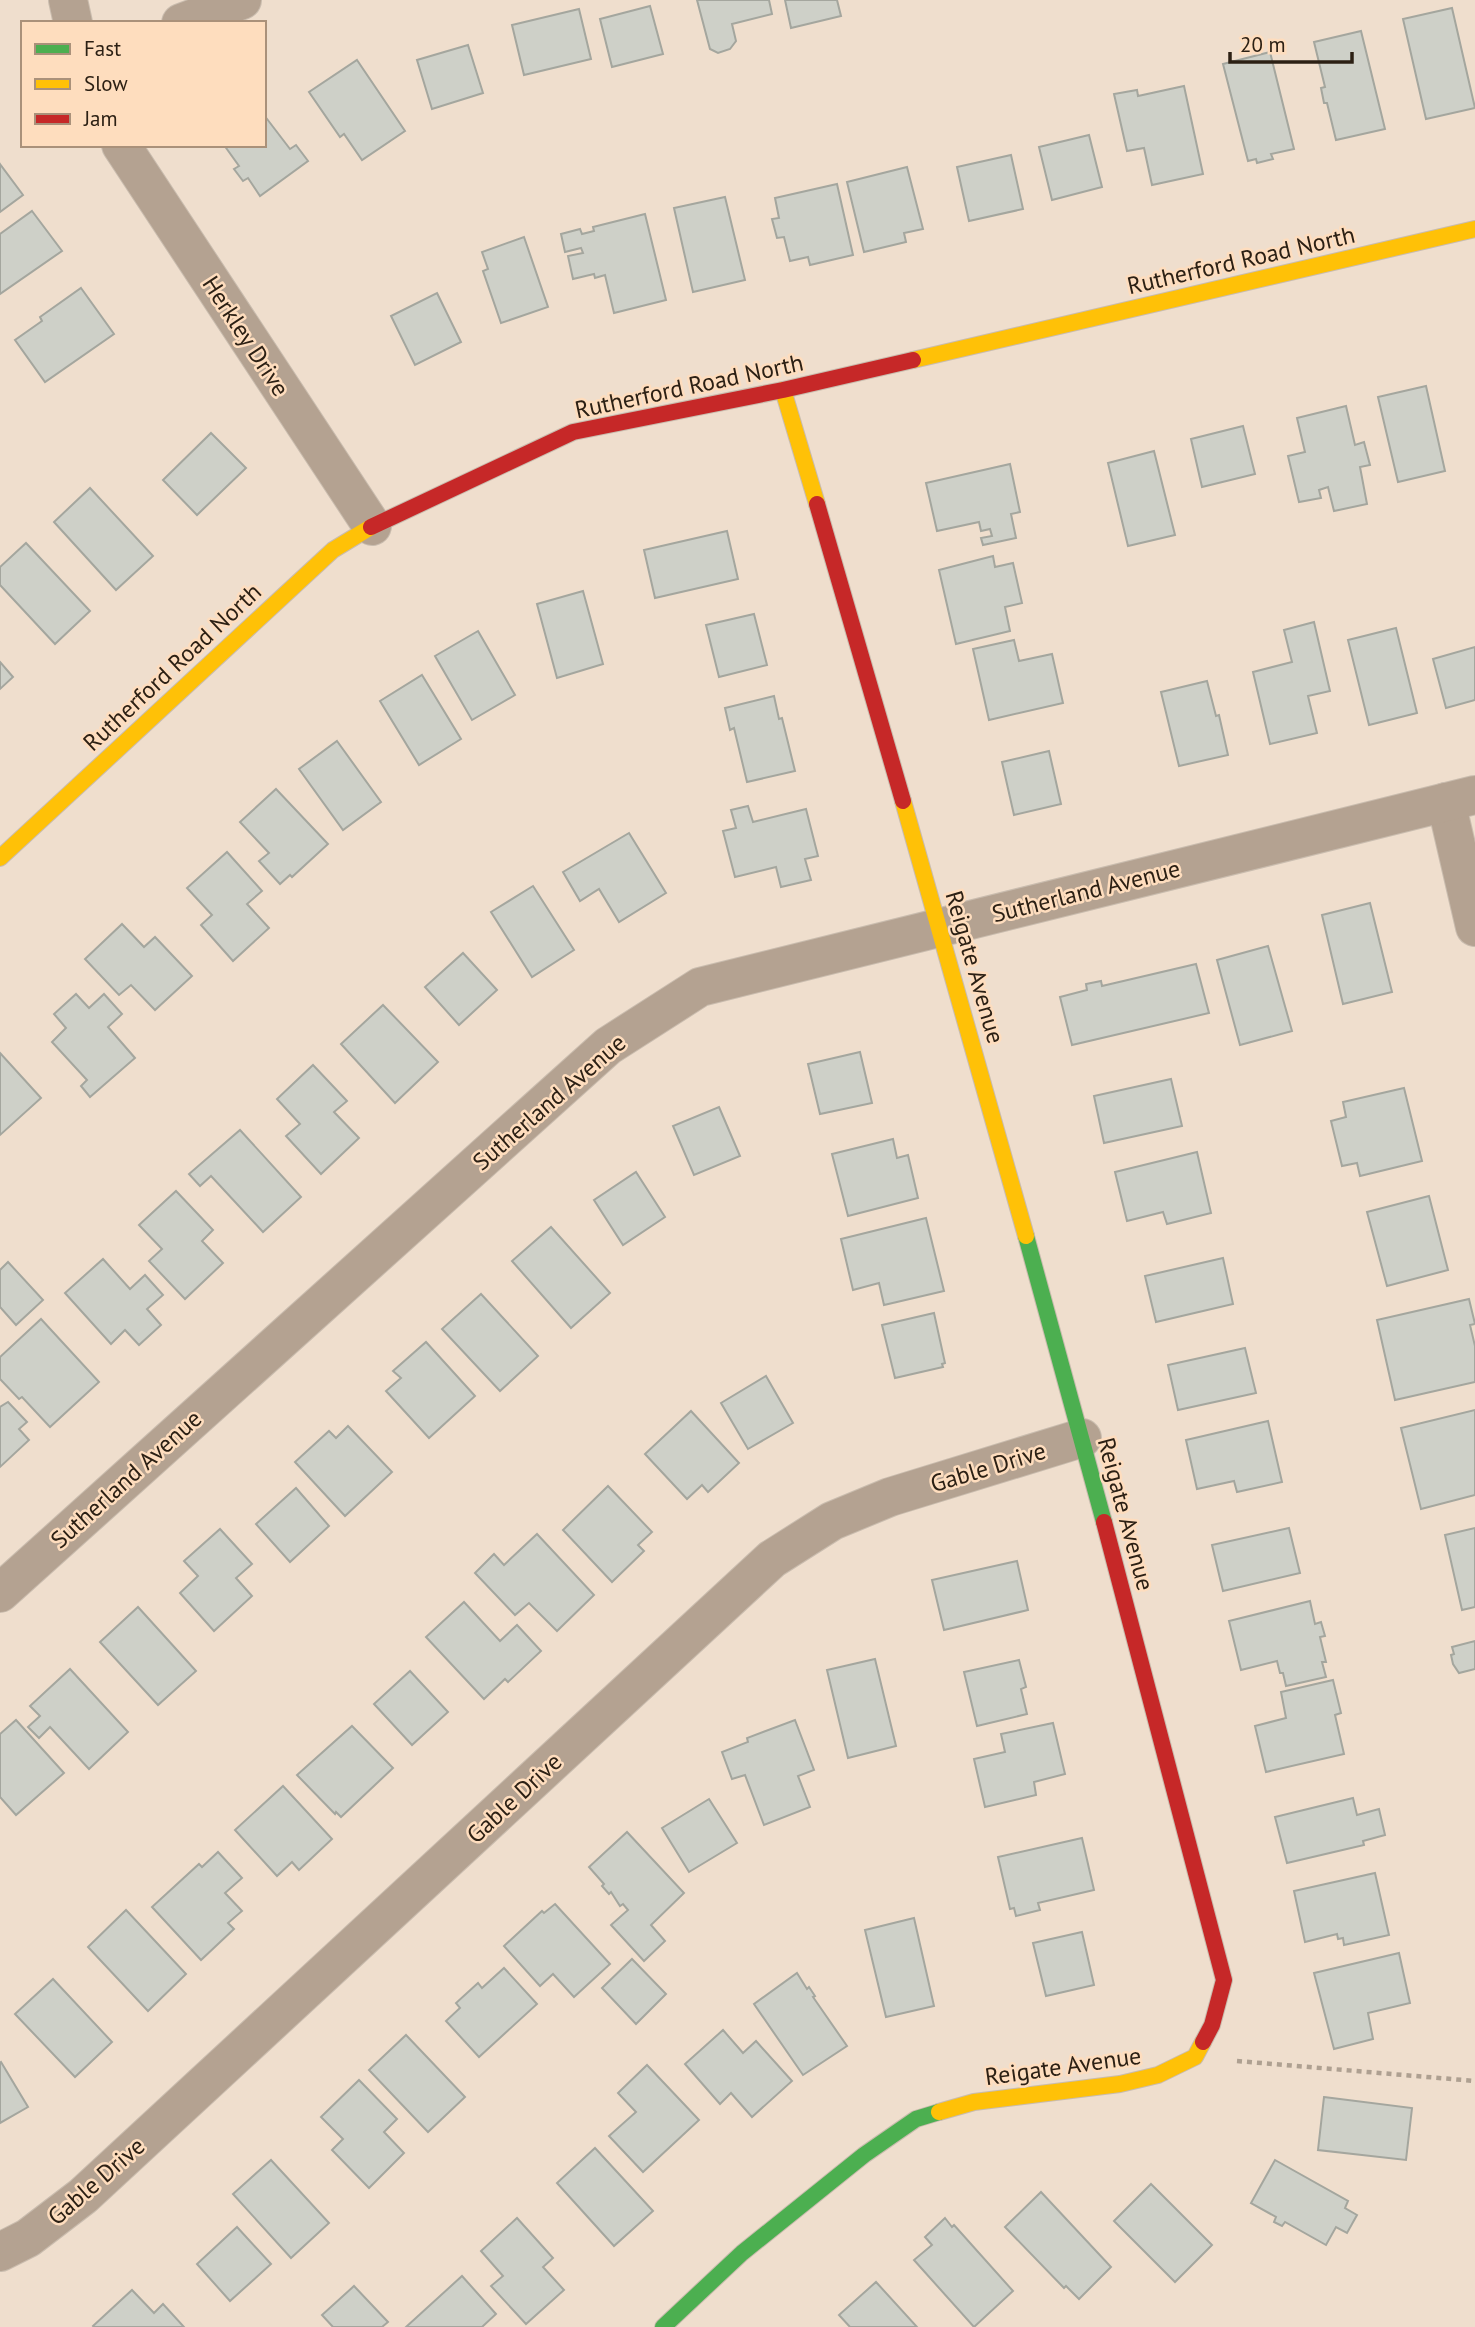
<svg xmlns="http://www.w3.org/2000/svg" width="1475" height="2327" viewBox="0 0 1475 2327" font-family="'PT Sans',sans-serif">
<style>
.building{fill:#ced0c8;stroke:#a4a69e;stroke-width:2}
.lines{fill:none;stroke-linecap:round;stroke-linejoin:round}
.street-casing{stroke:#c9bcae;stroke-width:40}
.fast-casing{stroke:#c9bcae;stroke-width:18}
.slow-casing{stroke:#c9bcae;stroke-width:18}
.jam-casing{stroke:#c9bcae;stroke-width:18}
.path{stroke:#aea091;stroke-width:4.5;stroke-dasharray:5 5;stroke-linecap:butt}
.street{stroke:#b4a291;stroke-width:38}
.fast{stroke:#4caf50;stroke-width:16}
.slow{stroke:#ffc107;stroke-width:16}
.jam{stroke:#c62828;stroke-width:16}
.labels{text-anchor:middle;dominant-baseline:central;stroke-width:5;stroke-linejoin:round;paint-order:stroke}
.street-label{font-size:24px;fill:#2c2014;stroke:#feddbe}
</style>
<rect width="100%" height="100%" fill="#efdecd"/>
<g class="building">
<polygon points="697,0 769,0 772,14 732,24 736,41 730,49 718,53 710,49"/>
<polygon points="785,0 837,0 841,16 791,28"/>
<polygon points="650,6 663,54 612,67 600,19"/>
<polygon points="1452,8 1475,108 1426,119 1403,19"/>
<polygon points="579,9 591,59 524,75 512,25"/>
<polygon points="1361,31 1385,129 1336,140 1327,103 1324,103 1321,88 1325,87 1314,42"/>
<polygon points="468,45 483,93 432,109 417,60"/>
<polygon points="1270,52 1294,149 1271,154 1273,159 1257,163 1256,159 1248,161 1223,64"/>
<polygon points="357,60 405,131 362,160 344,134 340,137 309,92"/>
<polygon points="1184,86 1203,174 1152,185 1144,148 1127,151 1114,94 1137,90 1138,96"/>
<polygon points="264,115 290,149 296,145 308,161 260,196 248,178 243,181 234,169 239,166 224,145 264,145"/>
<polygon points="1089,135 1102,187 1052,200 1039,147"/>
<polygon points="1011,155 1023,209 969,221 957,167"/>
<polygon points="0,164 23,195 0,212"/>
<polygon points="907,167 923,229 904,233 906,242 864,252 847,182"/>
<polygon points="837,184 853,255 810,265 808,257 790,261 784,237 777,238 772,219 779,218 775,198"/>
<polygon points="725,197 745,280 693,292 674,208"/>
<polygon points="32,211 62,251 0,294 0,234"/>
<polygon points="645,214 666,300 614,313 605,275 595,278 594,274 573,279 568,256 583,253 581,248 565,252 561,234 580,229 582,234 594,231 593,227"/>
<polygon points="524,237 548,307 501,323 483,271 488,269 482,252"/>
<polygon points="81,288 114,334 45,382 15,340 42,321 40,317"/>
<polygon points="437,293 461,342 415,365 391,316"/>
<polygon points="1426,386 1445,471 1398,482 1378,397"/>
<polygon points="1346,406 1355,445 1364,442 1370,465 1360,467 1367,504 1334,511 1328,487 1319,490 1321,498 1299,502 1288,456 1305,452 1297,418"/>
<polygon points="1243,426 1255,474 1202,487 1191,439"/>
<polygon points="211,433 246,468 197,515 163,480"/>
<polygon points="1154,451 1175,535 1128,546 1108,463"/>
<polygon points="1010,464 1020,512 1011,514 1016,538 983,545 981,538 992,536 990,529 981,531 979,522 937,531 926,483"/>
<polygon points="90,488 153,556 116,590 54,522"/>
<polygon points="727,531 738,579 655,598 644,550"/>
<polygon points="26,543 90,611 55,644 0,585 0,567"/>
<polygon points="993,556 995,567 1013,563 1022,603 1005,607 1010,631 956,644 939,570"/>
<polygon points="583,591 603,664 557,678 537,604"/>
<polygon points="754,614 767,665 719,677 706,625"/>
<polygon points="1314,622 1330,691 1308,696 1317,733 1270,744 1253,672 1292,662 1284,630"/>
<polygon points="1396,628 1417,713 1369,725 1348,640"/>
<polygon points="478,631 515,695 472,720 435,656"/>
<polygon points="1014,640 1019,661 1052,654 1063,703 989,720 973,649"/>
<polygon points="1475,647 1475,700 1446,708 1433,659"/>
<polygon points="0,662 13,677 0,689"/>
<polygon points="422,675 461,739 419,765 380,701"/>
<polygon points="1207,681 1216,716 1219,715 1228,755 1179,766 1161,692"/>
<polygon points="774,696 779,719 782,718 795,771 747,782 734,728 730,730 725,708"/>
<polygon points="337,741 381,802 343,830 299,769"/>
<polygon points="1049,751 1061,804 1014,815 1002,762"/>
<polygon points="276,789 328,844 292,877 290,875 280,884 259,861 269,853 240,822"/>
<polygon points="748,806 753,822 806,809 818,856 805,859 811,880 781,887 776,867 735,877 723,831 736,828 731,810"/>
<polygon points="629,833 666,893 619,922 599,889 580,901 563,872"/>
<polygon points="227,852 262,891 247,904 269,928 233,961 201,925 212,915 187,888"/>
<polygon points="533,886 574,950 532,977 491,912"/>
<polygon points="1370,903 1392,992 1343,1004 1322,915"/>
<polygon points="122,924 144,947 155,937 192,976 155,1010 131,985 119,995 85,959"/>
<polygon points="1268,946 1292,1031 1240,1045 1217,960"/>
<polygon points="463,953 497,990 459,1025 425,987"/>
<polygon points="1196,964 1209,1013 1072,1045 1060,997 1087,990 1086,984 1101,981 1102,986"/>
<polygon points="76,994 89,1008 104,994 122,1014 108,1027 135,1058 90,1097 81,1086 87,1080 52,1042 66,1028 54,1014"/>
<polygon points="383,1005 438,1062 395,1103 341,1044"/>
<polygon points="860,1052 872,1103 820,1114 808,1064"/>
<polygon points="0,1053 41,1098 0,1135"/>
<polygon points="313,1065 347,1101 334,1112 359,1138 321,1174 286,1136 300,1124 277,1099"/>
<polygon points="1171,1079 1182,1126 1104,1143 1094,1096"/>
<polygon points="1404,1088 1422,1161 1360,1176 1357,1163 1342,1166 1331,1121 1346,1117 1343,1102"/>
<polygon points="719,1107 740,1156 694,1175 673,1126"/>
<polygon points="240,1130 301,1197 263,1232 211,1176 200,1186 189,1174"/>
<polygon points="893,1139 897,1158 908,1155 918,1198 848,1216 832,1154"/>
<polygon points="1197,1152 1211,1213 1167,1224 1163,1212 1127,1221 1115,1172"/>
<polygon points="636,1172 665,1217 623,1245 594,1200"/>
<polygon points="176,1191 213,1230 202,1241 223,1263 185,1299 149,1261 162,1249 139,1225"/>
<polygon points="1429,1196 1448,1270 1387,1286 1367,1212"/>
<polygon points="926,1218 944,1291 884,1305 879,1283 853,1290 841,1239"/>
<polygon points="551,1227 610,1293 571,1328 512,1261"/>
<polygon points="1223,1258 1233,1304 1156,1322 1145,1276"/>
<polygon points="103,1259 130,1289 145,1275 163,1295 147,1309 161,1325 139,1345 125,1330 111,1344 65,1293"/>
<polygon points="8,1262 43,1300 16,1325 0,1307 0,1270"/>
<polygon points="481,1294 538,1356 500,1391 442,1329"/>
<polygon points="1469,1299 1475,1324 1470,1325 1475,1346 1475,1382 1395,1400 1377,1320"/>
<polygon points="934,1313 945,1363 942,1364 943,1367 895,1378 882,1325"/>
<polygon points="41,1319 99,1382 50,1427 22,1397 19,1399 0,1379 0,1357"/>
<polygon points="426,1342 475,1396 429,1438 386,1391 401,1378 393,1371"/>
<polygon points="1245,1348 1256,1393 1178,1410 1168,1365"/>
<polygon points="766,1376 793,1423 748,1449 721,1403"/>
<polygon points="8,1402 27,1422 19,1429 29,1440 0,1467 0,1407"/>
<polygon points="1475,1410 1475,1495 1421,1509 1401,1428"/>
<polygon points="691,1411 739,1463 708,1492 702,1485 687,1499 645,1454"/>
<polygon points="1268,1421 1282,1482 1237,1492 1234,1481 1197,1489 1186,1440"/>
<polygon points="348,1426 392,1472 345,1516 295,1462 329,1431 336,1438"/>
<polygon points="608,1486 652,1532 638,1545 644,1551 612,1582 563,1530"/>
<polygon points="296,1488 329,1526 290,1562 256,1524"/>
<polygon points="1289,1528 1300,1573 1223,1591 1212,1545"/>
<polygon points="1475,1528 1475,1607 1462,1610 1445,1535"/>
<polygon points="220,1529 252,1564 236,1578 252,1596 214,1631 180,1593 198,1576 184,1561"/>
<polygon points="537,1534 594,1595 557,1631 529,1603 515,1615 475,1573 494,1554 504,1565"/>
<polygon points="1017,1561 1028,1610 944,1630 932,1580"/>
<polygon points="1310,1601 1315,1624 1321,1622 1325,1636 1320,1637 1326,1662 1322,1662 1326,1677 1286,1686 1283,1673 1280,1673 1277,1661 1241,1670 1229,1621"/>
<polygon points="464,1602 500,1641 517,1625 541,1651 508,1682 505,1679 484,1699 426,1637"/>
<polygon points="138,1607 196,1671 158,1705 100,1642"/>
<polygon points="1475,1641 1475,1669 1459,1673 1453,1664 1451,1655 1454,1654 1452,1647"/>
<polygon points="875,1659 896,1746 848,1758 827,1670"/>
<polygon points="1019,1660 1026,1687 1021,1689 1027,1714 977,1726 964,1672"/>
<polygon points="70,1669 128,1732 89,1769 50,1727 39,1738 28,1727 40,1716 30,1706"/>
<polygon points="410,1671 448,1712 412,1745 374,1704"/>
<polygon points="1333,1680 1341,1713 1335,1715 1344,1754 1266,1772 1255,1726 1286,1718 1281,1692"/>
<polygon points="16,1720 64,1773 16,1815 0,1797 0,1734"/>
<polygon points="795,1720 814,1770 798,1776 810,1807 764,1825 745,1775 732,1779 722,1752 748,1742 747,1738"/>
<polygon points="1053,1723 1065,1774 1034,1782 1036,1795 985,1807 974,1759 1005,1752 1001,1734"/>
<polygon points="352,1726 393,1768 341,1817 336,1812 335,1814 297,1775"/>
<polygon points="283,1786 332,1839 299,1870 292,1862 277,1876 235,1830"/>
<polygon points="1353,1798 1357,1815 1379,1809 1385,1835 1363,1841 1364,1845 1287,1863 1275,1817"/>
<polygon points="709,1799 737,1843 689,1872 662,1828"/>
<polygon points="627,1832 684,1893 651,1925 665,1941 644,1961 611,1925 628,1910 623,1904 620,1906 611,1892 609,1894 602,1886 604,1884 589,1867"/>
<polygon points="1082,1838 1094,1890 1038,1903 1040,1910 1016,1916 1014,1908 1010,1909 998,1857"/>
<polygon points="218,1852 242,1878 225,1893 242,1911 228,1923 234,1929 201,1960 152,1907 199,1864 202,1867"/>
<polygon points="1375,1873 1389,1935 1344,1945 1343,1938 1338,1939 1337,1934 1305,1942 1294,1891"/>
<polygon points="555,1904 610,1964 574,1997 553,1974 540,1986 504,1946 542,1911 544,1913"/>
<polygon points="126,1910 186,1974 148,2011 88,1947"/>
<polygon points="914,1918 934,2006 886,2017 865,1930"/>
<polygon points="1082,1932 1094,1985 1046,1996 1033,1943"/>
<polygon points="1399,1953 1410,2003 1368,2013 1373,2039 1334,2049 1314,1973"/>
<polygon points="632,1959 666,1994 636,2024 602,1988"/>
<polygon points="504,1968 537,2004 479,2057 446,2021 460,2008 456,2003 478,1983 482,1988"/>
<polygon points="797,1973 807,1989 809,1987 815,1996 813,1997 847,2046 803,2075 754,2004"/>
<polygon points="53,1979 112,2042 75,2077 15,2014"/>
<polygon points="723,2030 743,2053 756,2041 792,2081 752,2117 731,2093 720,2104 685,2064"/>
<polygon points="406,2035 465,2097 428,2132 369,2070"/>
<polygon points="1,2062 28,2107 0,2123 0,2063"/>
<polygon points="647,2065 699,2120 643,2172 609,2136 636,2112 618,2093"/>
<polygon points="359,2080 397,2119 384,2132 404,2153 369,2188 332,2150 343,2139 321,2117"/>
<polygon points="1324,2097 1412,2108 1406,2160 1318,2150"/>
<polygon points="595,2148 653,2211 614,2246 557,2183"/>
<polygon points="271,2160 329,2223 291,2258 233,2194"/>
<polygon points="1275,2160 1348,2201 1345,2208 1357,2215 1347,2233 1336,2227 1326,2245 1285,2222 1282,2226 1274,2222 1276,2217 1251,2203"/>
<polygon points="1151,2184 1212,2245 1175,2282 1114,2221"/>
<polygon points="1041,2192 1111,2267 1079,2299 1066,2286 1064,2288 1005,2227"/>
<polygon points="517,2218 553,2258 543,2267 564,2290 526,2324 491,2286 503,2276 481,2251"/>
<polygon points="945,2218 952,2227 954,2225 1013,2291 974,2327 914,2260 932,2245 925,2237"/>
<polygon points="237,2227 271,2264 230,2301 197,2264"/>
<polygon points="462,2276 496,2314 482,2327 406,2327"/>
<polygon points="876,2282 917,2327 850,2327 839,2315"/>
<polygon points="354,2286 388,2322 382,2327 333,2327 322,2315"/>
<polygon points="132,2290 154,2313 163,2304 184,2327 94,2327 93,2326"/>
</g>
<g class="lines">
<g class="street-casing">
<g id="street">
<polyline points="68,0 73,23"/>
<polyline points="181,23 242,0"/>
<polyline points="121,145 372,526"/>
<polyline points="1446,802 1475,927"/>
<polyline points="0,1593 608,1046 700,987 1475,795"/>
<polyline points="0,2252 28,2238 83,2196 772,1559 832,1521 890,1497 1082,1438"/>
</g>
</g>
<g class="fast-casing">
<g id="fast">
<polyline points="1026,1236 1104,1522"/>
<polyline points="663,2327 742,2253 864,2155 916,2119 939,2112"/>
</g>
</g>
<g class="slow-casing">
<g id="slow">
<polyline points="913,360 1475,229"/>
<polyline points="783,390 817,504"/>
<polyline points="903,801 1026,1236"/>
<polyline points="0,858 333,550 371,527"/>
<polyline points="939,2112 974,2102 1120,2084 1158,2075 1195,2057 1203,2042"/>
</g>
</g>
<g class="jam-casing">
<g id="jam">
<polyline points="817,504 903,801"/>
<polyline points="371,527 573,432 783,390 913,360"/>
<polyline points="1104,1522 1224,1980 1212,2025 1203,2042"/>
</g>
</g>
<polyline class="path" points="1237,2061 1475,2081"/>
<use href="#street" class="street"/>
<use href="#fast" class="fast"/>
<use href="#slow" class="slow"/>
<use href="#jam" class="jam"/>
</g>
<g class="labels">
<g class="street-label">
<text transform="translate(1241 260) rotate(-13)">Rutherford Road North</text>
<text transform="translate(246 336) rotate(57)">Herkley Drive</text>
<text transform="translate(689 386) rotate(-12)">Rutherford Road North</text>
<text transform="translate(172 667) rotate(-43)">Rutherford Road North</text>
<text transform="translate(1086 891) rotate(-14)">Sutherland Avenue</text>
<text transform="translate(975 967) rotate(74)">Reigate Avenue</text>
<text transform="translate(549 1102) rotate(-41)">Sutherland Avenue</text>
<text transform="translate(988 1467) rotate(-17)">Gable Drive</text>
<text transform="translate(126 1479) rotate(-42)">Sutherland Avenue</text>
<text transform="translate(1126 1514) rotate(75)">Reigate Avenue</text>
<text transform="translate(514 1798) rotate(-43)">Gable Drive</text>
<text transform="translate(1063 2066) rotate(-8)">Reigate Avenue</text>
<text transform="translate(96 2181) rotate(-41)">Gable Drive</text>
</g>
</g>
<rect x="21" y="21" width="245" height="126" fill="#feddbe" stroke="#aa917a" stroke-width="2"/>
<rect x="35" y="44" width="35" height="10" fill="#4caf50" stroke="#aa917a" stroke-width="2"/>
<text x="84" y="56" font-size="21" fill="#2c2014">Fast</text>
<rect x="35" y="79" width="35" height="10" fill="#ffc107" stroke="#aa917a" stroke-width="2"/>
<text x="84" y="91" font-size="21" fill="#2c2014">Slow</text>
<rect x="35" y="114" width="35" height="10" fill="#c62828" stroke="#aa917a" stroke-width="2"/>
<text x="84" y="126" font-size="21" fill="#2c2014">Jam</text>
<path d="M1230 52v10h122v-10" fill="none" stroke="#2c2014" stroke-width="3.5"/>
<text x="1240" y="52" font-size="21" fill="#2c2014" stroke="#feddbe" stroke-width="5" paint-order="stroke">20 m</text>
</svg>
